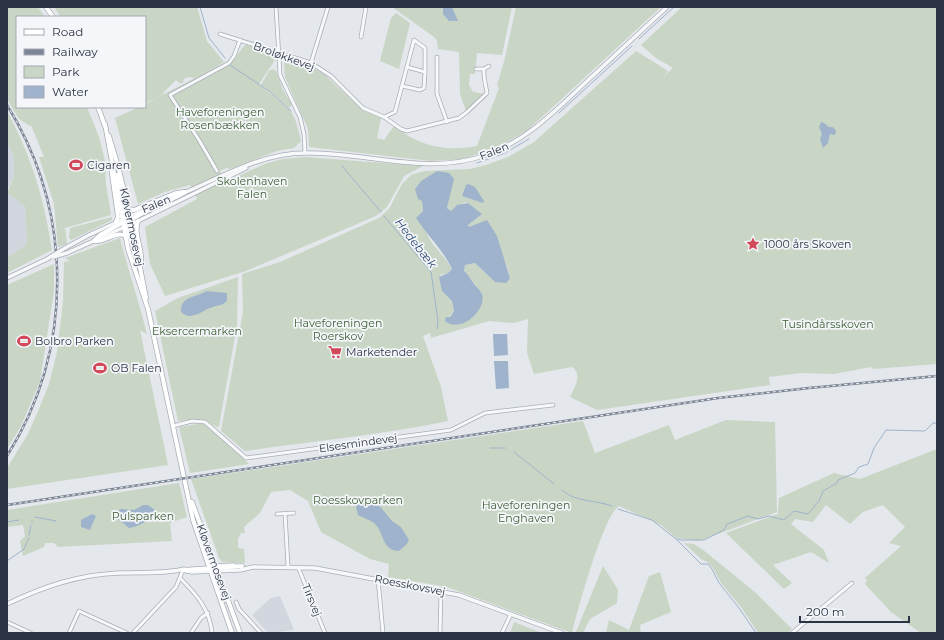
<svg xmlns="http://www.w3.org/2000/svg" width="944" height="640" viewBox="0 0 944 640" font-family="Montserrat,sans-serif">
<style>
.built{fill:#d2d6de}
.green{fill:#c9d6c5;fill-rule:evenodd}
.water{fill:#9fb4cc}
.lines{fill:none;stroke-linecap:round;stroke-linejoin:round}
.stream{stroke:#9fb4cc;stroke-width:1}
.minor-casing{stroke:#a9aeb7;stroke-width:4.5}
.tertiary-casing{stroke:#a9aeb7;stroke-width:5}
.secondary-casing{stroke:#a9aeb7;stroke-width:5.5}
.minor{stroke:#f7f8fa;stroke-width:3}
.tertiary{stroke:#f7f8fa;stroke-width:3.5}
.secondary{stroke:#fff;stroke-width:4}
.rail-casing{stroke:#7d8696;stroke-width:2.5}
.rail{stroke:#f4f6f9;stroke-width:1;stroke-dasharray:3;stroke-linecap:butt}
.tertiary-bridge-casing{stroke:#a9aeb7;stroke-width:5;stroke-linecap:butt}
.tertiary-bridge{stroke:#f7f8fa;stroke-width:3.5}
.labels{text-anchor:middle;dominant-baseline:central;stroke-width:3.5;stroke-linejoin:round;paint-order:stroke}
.street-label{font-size:11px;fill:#2b3445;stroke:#f4f6f9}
.park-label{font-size:11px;fill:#3f6138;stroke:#f4f6f9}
.poi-label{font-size:11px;fill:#2b3445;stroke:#f4f6f9;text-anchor:start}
.water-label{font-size:12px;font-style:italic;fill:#34527a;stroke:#f4f6f9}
</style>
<rect width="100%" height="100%" fill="#e4e7ec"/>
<g class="built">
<polygon points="7,141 14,157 14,176 7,190"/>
<polygon points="7,193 25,206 27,244 8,258"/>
<polygon points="280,596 294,630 268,633 252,615 271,598"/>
</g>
<g class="green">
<polygon points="7,7 38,7 45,17 17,17 17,107 87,107 99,137 105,161 106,184 111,215 65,228 67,244 58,247 54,204 39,157 44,157 31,125 30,126 19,119 7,99"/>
<polygon points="54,7 197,7 207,41 224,62 205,73 226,62 230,65 244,46 247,45 272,52 275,60 259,84 291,111 296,122 301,141 294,148 277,151 230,169 227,168 220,171 225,182 265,164 282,159 305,157 423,166 404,176 387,207 376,216 246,271 165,296 150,264 145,227 197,199 190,185 165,192 138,204 115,118 139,107 145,107 145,104 195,78 188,77 184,79 183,83 179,83 176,80 163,93 163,95 145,103 145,17 61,17"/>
<polygon points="392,7 444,7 455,16 452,7 512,7 502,55 477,53 475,74 470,74 469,85 473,92 485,94 466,111 460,94 459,52 438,49 437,40 434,37"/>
<path d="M 516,7 L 661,7 L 542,117 L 526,131 L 498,147 L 463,159 L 431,161 L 309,147 L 308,129 L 285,77 L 284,61 L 286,59 L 307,65 L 324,74 L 362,110 L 381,118 L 377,138 L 384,140 L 394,126 C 419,146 445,152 477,146 L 499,88 L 497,85 L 505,58 Z"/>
<path d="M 682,7 L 937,7 L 937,364 L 873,369 L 871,367 L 834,374 L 801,373 L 769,377 L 770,385 L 597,410 L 570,397 C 575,386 583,375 572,367 L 534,374 L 527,353 L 528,319 L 514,323 L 489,321 L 431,338 L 430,333 L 423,336 L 441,387 L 448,421 C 381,435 313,441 245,451 L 221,431 L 243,312 L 242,274 L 280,262 L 379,218 L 389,209 L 402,184 L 411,175 L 424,171 L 470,169 L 486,165 L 508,157 L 534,142 L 636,51 L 668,71 L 663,77 L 673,68 L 656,58 L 641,45 ZM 450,194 L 447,208 L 451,211 L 465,202 L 468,203 L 481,214 L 468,225 L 469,227 L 507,266 L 510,278 L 495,282 L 475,263 L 465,265 L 464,271 L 482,293 L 445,321 L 454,311 L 452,301 L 442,291 L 440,275 L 448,273 L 452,269 C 446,257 435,249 429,238 C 424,228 423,211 422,200 Z"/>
<polygon points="396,13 410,23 399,69 380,61 391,18"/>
<polygon points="273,69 276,71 283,90 292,105 289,108 261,85 269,71"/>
<path d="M 7,111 C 32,158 44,198 52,250 L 7,273 L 7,258 L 27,244 L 25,206 L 7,193 L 14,176 L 14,157 L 7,141 Z"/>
<polygon points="112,217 112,220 71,240 69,238 70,228"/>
<path d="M 120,238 C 128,270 139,302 147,334 L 140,330 L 168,465 L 7,489 L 7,468 L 28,434 L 39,409 L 49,384 L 57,352 L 63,302 L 64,262 L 70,261 L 65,258 Z"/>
<polygon points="54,264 54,291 40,381 21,426 7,449 7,285"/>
<polygon points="238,277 237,325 219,426 217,427 201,419 178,421 155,311 178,298"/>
<path d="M 726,420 L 775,422 L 777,512 L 699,541 L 676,538 L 661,525 L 619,506 C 604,514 577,612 572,633 L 447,587 L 388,577 L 389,564 L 370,559 L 321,532 L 308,501 L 290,490 L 271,492 L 260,513 L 244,527 L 245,533 L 241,533 L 238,539 L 238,548 L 244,549 L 245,563 L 222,562 L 219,558 L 191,479 L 583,421 L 595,453 L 669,425 L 675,440 Z"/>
<polygon points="203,423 208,426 249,464 190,473 179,427"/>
<polygon points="937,449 937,633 921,633 891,612 865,584 867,580 865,578 901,546 889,543 905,527 883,505 863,512 850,524 826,505 813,522 795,519 791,524 824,550 829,563 811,552 773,565 792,583 784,589 726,533 778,514 779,498 834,473 860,479"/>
<polygon points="179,483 187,517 170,523 172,541 58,547 54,543 45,543 44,547 23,556 20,541 25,536 23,525 7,527 7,510"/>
<polygon points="684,543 694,544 702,549 756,593 792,629 787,633 758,633 741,607 721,583 713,568 707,562 701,559"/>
<polygon points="603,566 618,590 617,603 590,619 583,633 576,632"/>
<polygon points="660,572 671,612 640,625 641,633 606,633 609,620 629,630 649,576"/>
<polygon points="514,622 542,633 510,633"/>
</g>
<g class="water">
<polygon points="443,7 452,7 458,21 449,21 443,14"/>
<polygon points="821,122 824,123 829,127 833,127 836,131 835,135 830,134 828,143 823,148 820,139 822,134 819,127"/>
<path d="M 437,171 L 449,173 L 454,179 L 447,208 L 451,211 L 457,205 L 468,203 L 482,214 L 468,225 L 469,227 L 487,220 L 497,236 L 510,278 L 506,283 L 495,282 L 475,263 L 465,265 L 464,271 C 468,274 469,277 472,281 C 475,286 480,289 482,294 C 487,311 460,334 445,321 L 446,317 L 450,317 L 454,311 L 452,301 L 442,291 L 439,277 L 448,273 L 452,269 C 443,250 427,235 416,218 L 423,211 L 422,201 L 418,199 L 415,189 L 421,181 Z"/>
<polygon points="468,184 475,187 484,201 483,203 462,196 466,185"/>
<path d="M 206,291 L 227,293 L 227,301 C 222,306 218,305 213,307 C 202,310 192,322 181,312 C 180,295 197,298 206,291 Z"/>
<polygon points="493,334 507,334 508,355 494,356"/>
<polygon points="494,361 508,361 509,388 496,389"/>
<path d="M 366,498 L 378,504 L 392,521 L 401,527 L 409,540 L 407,544 L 399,551 C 381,550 385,534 375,524 C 371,520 363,518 358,515 L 356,507 L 360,499 Z"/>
<path d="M 143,505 L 148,505 L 155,510 L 156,516 C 147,520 139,527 129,528 L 118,519 L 117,514 L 120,509 L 134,510 Z"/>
<polygon points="92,514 96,516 90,530 81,527 81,520"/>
</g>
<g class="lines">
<g class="stream">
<polyline points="200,7 209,38 225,58"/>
<polyline points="639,39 674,7"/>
<polyline points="230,65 269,91 291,111"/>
<polyline points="559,113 632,46"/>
<polyline points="477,163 505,153 529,139"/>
<polyline points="342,166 381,212"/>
<polyline points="384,216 431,272 438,321 437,329"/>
<polyline points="490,448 505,448"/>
<polyline points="514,452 554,484"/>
<path d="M 562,490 C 574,502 596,500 612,506"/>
<polyline points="618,509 652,520 676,539 682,540 704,540 724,530 727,524 748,516 758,519 769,516 784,520 794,511 808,514 819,501 823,491 837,483 838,480 855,473 859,467 868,464 874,448 886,430 925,431 933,423 937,423"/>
<polyline points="35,517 56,521"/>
<polyline points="32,521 32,522"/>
<polyline points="7,522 19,520"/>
<polyline points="29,535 31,525"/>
<polyline points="677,540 701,564 708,564 712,569 719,583 739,608 756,633"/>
<polyline points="7,561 24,549 29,538"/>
</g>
<g class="minor-casing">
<g id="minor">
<polyline points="276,7 280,75 300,117 304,134 305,153"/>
<path d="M 220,34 L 311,63 L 331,76 L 363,108 L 384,117 L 401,129 L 407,131 L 459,118 L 467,112 L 487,93 C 486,85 483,78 484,69"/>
<polyline points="361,37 366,7"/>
<polyline points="437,57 437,94 447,122"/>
<polyline points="311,63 328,7"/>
<polyline points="476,69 484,69 489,66"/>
<polyline points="402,86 420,90 424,88 425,72 407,67"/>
<polyline points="384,117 395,112 414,40 425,48 425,72"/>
<polyline points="217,171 199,140 170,95 229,63 234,56 240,40"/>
<polyline points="173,426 192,421 205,422 246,458 451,430 485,413 553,405"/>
<polyline points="285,513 288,566"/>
<polyline points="277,514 294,513"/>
<polyline points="298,567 325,633"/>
<path d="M 181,579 C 197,595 210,610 212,633"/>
<polyline points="378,579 383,633"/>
<polyline points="236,602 239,609 261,633"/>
<polyline points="7,622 31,633"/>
<polyline points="69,633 79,611 127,633"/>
<polyline points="133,633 176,587 183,570"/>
<polyline points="191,633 201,618 208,613"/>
<polyline points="440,633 441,590"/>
<polyline points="502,633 511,614"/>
<polyline points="792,633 852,583"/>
</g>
</g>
<g class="tertiary-casing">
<g id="tertiary">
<path d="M 184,193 C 223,176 262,153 306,153 C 366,152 427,176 486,155 C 526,141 555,111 585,83 C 612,58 640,32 667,7"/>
<polyline points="65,248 89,235 159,203"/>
<polyline points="67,253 138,221 246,168"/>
<polyline points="7,278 47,259"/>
<polyline points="214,566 234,565"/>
<polyline points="186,571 192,572 240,570 253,567 315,568 459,595 562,633"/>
<path d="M 7,604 C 45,586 77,575 119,573 C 138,572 168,574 184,569"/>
</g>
</g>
<g class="secondary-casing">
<g id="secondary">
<polyline points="46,7 53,17"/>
<polyline points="98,107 105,126"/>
<polyline points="105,124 128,249 148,309 193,520 232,633"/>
<polyline points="109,136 118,166 130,216 146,298"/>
<polyline points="111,167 118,217 116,222"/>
<polyline points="117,175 125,212 131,223"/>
<polyline points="128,209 134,210 176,193 184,192"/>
<path d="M 138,221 C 133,234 143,249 141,263"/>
<polyline points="125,223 127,226 135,256 139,263"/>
<path d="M 124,227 C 130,216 171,201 185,192"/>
<polyline points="94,241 100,235 124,222"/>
<path d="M 94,241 C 105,243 116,230 126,236"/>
<polyline points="192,502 240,633"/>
<polyline points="201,538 212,566 217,571"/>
<polyline points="215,568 242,566"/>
<polyline points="183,570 212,568"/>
<polyline points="219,582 226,600"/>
</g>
</g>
<use href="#minor" class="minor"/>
<use href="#tertiary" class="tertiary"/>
<use href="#secondary" class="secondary"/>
<g class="rail-casing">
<g id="rail">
<path d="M 7,105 C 74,213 74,349 7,456"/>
<polyline points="7,505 718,398 809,388 937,376"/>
</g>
</g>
<use href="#rail" class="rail"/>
<g class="tertiary-bridge-casing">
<g id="tertiary-bridge">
<polyline points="53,257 67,253"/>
<polyline points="47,259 65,248"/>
</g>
</g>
<use href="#tertiary-bridge" class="tertiary-bridge"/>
</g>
<defs>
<g id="stadium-bare" transform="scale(1.08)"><path d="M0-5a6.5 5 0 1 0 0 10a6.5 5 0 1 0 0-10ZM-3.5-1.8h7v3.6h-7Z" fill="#d1495b" stroke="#f4f6f9" stroke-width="2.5" paint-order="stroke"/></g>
<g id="sight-bare" transform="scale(1.08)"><path d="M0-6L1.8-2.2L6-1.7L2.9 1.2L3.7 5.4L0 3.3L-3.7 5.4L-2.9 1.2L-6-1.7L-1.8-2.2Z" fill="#d1495b" stroke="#f4f6f9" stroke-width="2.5" paint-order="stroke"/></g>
<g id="supermarket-bare" transform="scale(1.08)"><path d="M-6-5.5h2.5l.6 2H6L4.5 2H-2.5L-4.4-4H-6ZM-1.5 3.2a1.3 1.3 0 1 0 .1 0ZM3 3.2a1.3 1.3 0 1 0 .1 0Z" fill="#d1495b" stroke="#f4f6f9" stroke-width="2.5" paint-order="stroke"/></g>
</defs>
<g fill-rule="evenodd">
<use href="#stadium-bare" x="76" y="165"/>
<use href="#sight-bare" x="753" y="244"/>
<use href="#stadium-bare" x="24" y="341"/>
<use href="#supermarket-bare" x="335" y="352"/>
<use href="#stadium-bare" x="100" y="368"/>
</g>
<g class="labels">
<g class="street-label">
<text transform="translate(284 56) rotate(20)">Broløkkevej</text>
<text transform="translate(494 151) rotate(-22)">Falen</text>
<text transform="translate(156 204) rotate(-23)">Falen</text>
<text transform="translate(132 227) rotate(78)">Kløvermosevej</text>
<text transform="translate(358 443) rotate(-8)">Elsesmindevej</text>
<text transform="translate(214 562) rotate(70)">Kløvermosevej</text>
<text transform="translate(410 585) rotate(11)">Roesskovsvej</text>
<text transform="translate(312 600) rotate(68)">Tirsvej</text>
</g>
<g class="park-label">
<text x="220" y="112">Haveforeningen<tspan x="220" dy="13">Rosenbækken</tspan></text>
<text x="252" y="181">Skolenhaven<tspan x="252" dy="13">Falen</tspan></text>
<text x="338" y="323">Haveforeningen<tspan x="338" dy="13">Roerskov</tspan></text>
<text x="828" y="324">Tusindårsskoven</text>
<text x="197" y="331">Eksercermarken</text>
<text x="358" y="500">Roesskovparken</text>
<text x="526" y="505">Haveforeningen<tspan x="526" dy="13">Enghaven</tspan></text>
<text x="143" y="516">Pulsparken</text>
</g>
<g class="poi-label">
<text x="87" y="165">Cigaren</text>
<text x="764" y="244">1000 års Skoven</text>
<text x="35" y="341">Bolbro Parken</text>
<text x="346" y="352">Marketender</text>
<text x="111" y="368">OB Falen</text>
</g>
<g class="water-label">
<text transform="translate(416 243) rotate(52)">Hedebæk</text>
</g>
</g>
<rect width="944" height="640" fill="none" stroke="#2b3445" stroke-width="16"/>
<rect x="16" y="16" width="130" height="92" fill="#f4f6f9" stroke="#a4a8b1"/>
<rect x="24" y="29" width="20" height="6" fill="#ffffff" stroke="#a4a8b1"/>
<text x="52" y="36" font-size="12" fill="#2b3445">Road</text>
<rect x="24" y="49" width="20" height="6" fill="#7d8696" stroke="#a4a8b1"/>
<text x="52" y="56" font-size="12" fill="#2b3445">Railway</text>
<rect x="24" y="66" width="20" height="12" fill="#c9d6c5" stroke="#a4a8b1"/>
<text x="52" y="76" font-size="12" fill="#2b3445">Park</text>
<rect x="24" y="86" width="20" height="12" fill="#9fb4cc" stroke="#a4a8b1"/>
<text x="52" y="96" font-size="12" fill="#2b3445">Water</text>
<path d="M800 616v6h109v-6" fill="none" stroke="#2b3445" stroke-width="2"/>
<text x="806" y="616" font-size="12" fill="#2b3445" stroke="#f4f6f9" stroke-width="3" paint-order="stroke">200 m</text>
</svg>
